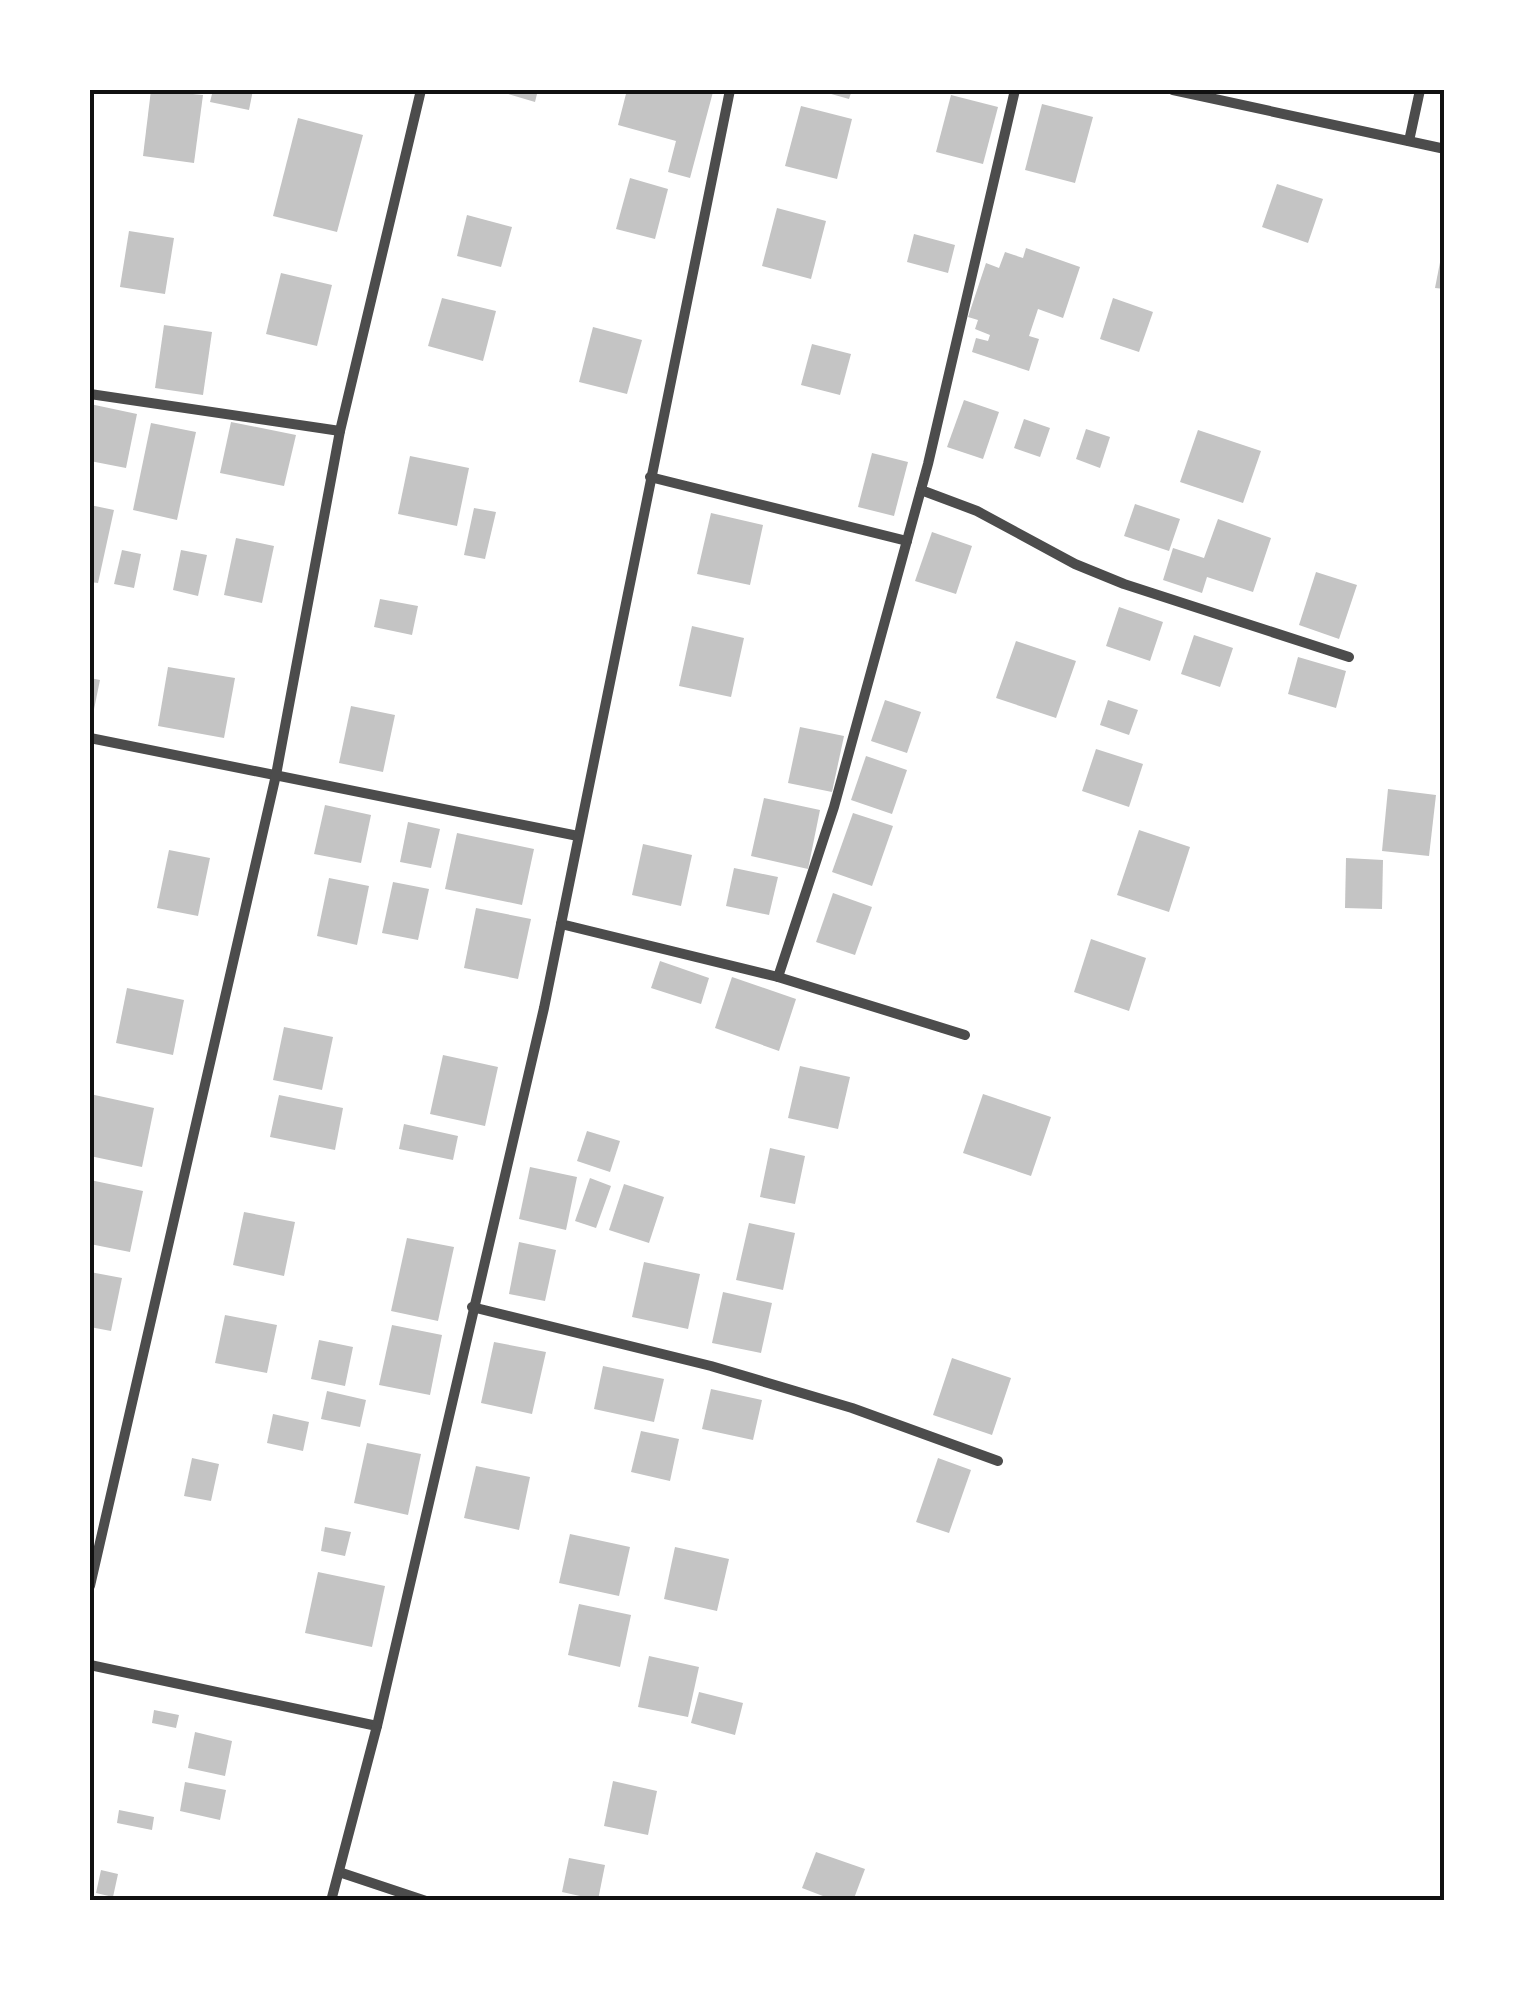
<svg xmlns="http://www.w3.org/2000/svg" width="1535" height="1991" viewBox="0 0 1535 1991" font-family="Ubuntu,sans-serif">
<style>
.building{fill:#c4c4c4}
.lines{fill:none;stroke-linecap:round;stroke-linejoin:round}
.minor{stroke:#4c4c4c;stroke-width:10}
.neatline{fill:none;stroke:#111;stroke-width:4}
</style>
<rect width="100%" height="100%" fill="#fff"/>
<g class="building">
<polygon points="151,90 203,95 194,163 143,156"/>
<polygon points="213,90 253,90 249,110 210,102"/>
<polygon points="495,90 538,90 535,102"/>
<polygon points="627,90 713,92 690,178 668,172 676,141 618,125"/>
<polygon points="817,90 852,90 849,99"/>
<polygon points="951,95 998,107 983,164 936,152"/>
<polygon points="1042,104 1093,117 1075,183 1025,170"/>
<polygon points="801,106 852,119 837,179 785,166"/>
<polygon points="298,118 363,135 337,232 273,216"/>
<polygon points="630,178 668,189 655,239 616,229"/>
<polygon points="1277,184 1323,199 1308,243 1262,227"/>
<polygon points="777,208 826,221 811,279 762,266"/>
<polygon points="467,215 512,227 501,267 457,256"/>
<polygon points="129,231 174,238 165,294 120,287"/>
<polygon points="914,234 955,245 948,273 907,262"/>
<polygon points="1443,247 1445,247 1445,289 1435,288"/>
<polygon points="1026,248 1080,267 1063,318 1038,309 1029,336 1039,339 1029,371 972,352 976,338 988,341 990,335 975,329 978,320 968,317 986,263 999,268 1005,252 1023,258"/>
<polygon points="281,273 332,285 317,346 266,334"/>
<polygon points="442,298 496,311 483,361 428,346"/>
<polygon points="1113,298 1153,312 1139,352 1100,339"/>
<polygon points="164,325 212,332 203,395 155,388"/>
<polygon points="593,327 642,340 627,394 579,382"/>
<polygon points="812,344 851,354 840,395 801,385"/>
<polygon points="964,400 999,412 983,459 947,447"/>
<polygon points="90,404 137,414 126,468 90,461"/>
<polygon points="1024,419 1050,428 1040,457 1014,448"/>
<polygon points="231,422 296,435 284,486 220,473"/>
<polygon points="151,423 196,432 177,520 133,510"/>
<polygon points="1086,429 1110,437 1100,468 1076,459"/>
<polygon points="1198,430 1261,451 1243,503 1180,482"/>
<polygon points="872,453 908,462 894,516 858,507"/>
<polygon points="410,456 469,468 457,526 398,514"/>
<polygon points="1135,504 1180,519 1169,551 1124,536"/>
<polygon points="90,505 114,510 98,583 90,582"/>
<polygon points="474,508 496,512 485,559 464,555"/>
<polygon points="711,513 763,525 750,585 697,574"/>
<polygon points="1218,519 1271,538 1253,592 1207,577 1202,593 1163,580 1173,548 1204,558"/>
<polygon points="932,532 972,546 956,594 915,581"/>
<polygon points="236,538 274,546 262,603 224,595"/>
<polygon points="122,550 141,554 134,588 114,584"/>
<polygon points="181,550 207,555 198,596 173,590"/>
<polygon points="1316,572 1357,585 1339,639 1299,625"/>
<polygon points="380,599 418,606 412,635 374,627"/>
<polygon points="1119,607 1163,622 1150,661 1106,646"/>
<polygon points="692,626 744,638 731,697 679,686"/>
<polygon points="1194,635 1233,648 1220,687 1181,674"/>
<polygon points="1016,641 1076,661 1056,718 996,698"/>
<polygon points="1298,657 1346,671 1336,708 1288,694"/>
<polygon points="168,667 235,678 224,738 158,726"/>
<polygon points="90,678 100,680 92,719 90,719"/>
<polygon points="885,700 921,712 907,753 871,741"/>
<polygon points="1108,700 1138,710 1129,735 1100,725"/>
<polygon points="351,706 395,715 383,772 339,763"/>
<polygon points="800,727 844,736 832,792 788,783"/>
<polygon points="1096,749 1143,764 1129,807 1082,791"/>
<polygon points="866,756 907,770 892,814 851,800"/>
<polygon points="1388,789 1436,795 1429,856 1382,851"/>
<polygon points="764,798 820,810 808,869 751,856"/>
<polygon points="325,805 371,815 361,863 314,854"/>
<polygon points="853,813 893,826 872,886 832,872"/>
<polygon points="408,822 440,829 431,868 400,862"/>
<polygon points="1139,830 1190,847 1169,912 1117,895"/>
<polygon points="457,833 534,849 522,905 445,889"/>
<polygon points="643,844 692,855 681,906 632,895"/>
<polygon points="169,850 210,858 198,916 157,908"/>
<polygon points="1346,858 1383,860 1382,909 1345,908"/>
<polygon points="734,868 778,877 769,915 726,906"/>
<polygon points="329,878 369,886 357,945 317,936"/>
<polygon points="393,882 429,889 418,940 382,933"/>
<polygon points="833,893 872,907 855,955 816,942"/>
<polygon points="476,908 531,919 518,979 464,968"/>
<polygon points="1091,939 1146,958 1129,1011 1074,992"/>
<polygon points="660,961 709,978 701,1004 651,988"/>
<polygon points="732,977 796,999 779,1051 715,1028"/>
<polygon points="127,988 184,1000 173,1055 116,1043"/>
<polygon points="284,1027 333,1037 322,1090 273,1080"/>
<polygon points="443,1055 498,1067 485,1126 430,1114"/>
<polygon points="800,1066 850,1077 838,1129 788,1118"/>
<polygon points="90,1094 154,1108 142,1167 90,1156"/>
<polygon points="983,1094 1051,1117 1031,1176 963,1153"/>
<polygon points="279,1095 343,1108 335,1150 270,1137"/>
<polygon points="404,1124 458,1136 453,1160 399,1149"/>
<polygon points="587,1131 620,1141 610,1172 577,1161"/>
<polygon points="770,1148 805,1156 795,1204 760,1197"/>
<polygon points="530,1167 577,1177 566,1230 519,1219"/>
<polygon points="590,1178 611,1186 596,1228 575,1221"/>
<polygon points="90,1180 143,1191 130,1252 90,1244"/>
<polygon points="624,1184 664,1197 649,1243 609,1230"/>
<polygon points="244,1212 295,1222 284,1276 233,1265"/>
<polygon points="749,1223 795,1233 783,1290 736,1280"/>
<polygon points="407,1238 454,1247 438,1321 391,1311"/>
<polygon points="519,1242 556,1250 545,1301 509,1294"/>
<polygon points="644,1262 700,1274 688,1329 632,1317"/>
<polygon points="90,1272 122,1278 111,1331 90,1327"/>
<polygon points="723,1292 772,1303 761,1353 712,1343"/>
<polygon points="225,1315 277,1325 267,1373 215,1363"/>
<polygon points="392,1325 442,1335 430,1395 379,1385"/>
<polygon points="319,1340 353,1347 345,1386 311,1379"/>
<polygon points="494,1342 546,1352 532,1414 481,1403"/>
<polygon points="952,1358 1011,1378 992,1435 933,1415"/>
<polygon points="603,1366 664,1379 654,1422 594,1409"/>
<polygon points="711,1389 762,1400 753,1440 702,1429"/>
<polygon points="327,1391 366,1400 360,1427 321,1419"/>
<polygon points="273,1414 309,1422 303,1451 267,1443"/>
<polygon points="641,1431 679,1439 670,1481 631,1472"/>
<polygon points="367,1443 421,1454 408,1515 354,1503"/>
<polygon points="192,1458 219,1464 211,1501 184,1496"/>
<polygon points="938,1458 971,1470 949,1533 916,1522"/>
<polygon points="476,1466 530,1477 519,1530 464,1518"/>
<polygon points="325,1527 351,1532 345,1556 321,1551"/>
<polygon points="570,1534 630,1547 619,1596 559,1583"/>
<polygon points="675,1547 729,1559 717,1611 664,1599"/>
<polygon points="318,1572 385,1586 372,1647 305,1633"/>
<polygon points="579,1604 631,1615 620,1667 568,1655"/>
<polygon points="649,1656 699,1667 688,1717 638,1707"/>
<polygon points="699,1692 743,1703 735,1735 691,1723"/>
<polygon points="154,1710 179,1715 176,1728 152,1723"/>
<polygon points="195,1732 232,1741 225,1776 188,1768"/>
<polygon points="613,1781 657,1791 648,1835 604,1826"/>
<polygon points="185,1782 226,1790 220,1820 180,1811"/>
<polygon points="119,1810 154,1817 152,1830 117,1823"/>
<polygon points="816,1852 865,1869 853,1901 836,1901 802,1888"/>
<polygon points="569,1858 605,1865 598,1900 562,1892"/>
<polygon points="101,1870 118,1874 113,1897 96,1893"/>
</g>
<g class="lines">
<g class="minor">
<polyline points="1173,90 1445,149"/>
<polyline points="1409,141 1420,90"/>
<polyline points="90,394 340,431"/>
<polyline points="650,477 907,541"/>
<polyline points="921,490 977,511 1075,564 1124,584 1349,657"/>
<polyline points="90,738 578,836"/>
<polyline points="561,924 778,977 965,1035"/>
<polyline points="778,977 834,807 928,464 1015,90"/>
<polyline points="472,1307 711,1366 852,1408 998,1461"/>
<polyline points="90,1586 276,775 340,431 421,90"/>
<polyline points="90,1665 377,1726"/>
<polyline points="339,1872 426,1901"/>
<polyline points="331,1901 377,1726 544,1008 730,90"/>
</g>
</g>
<rect width="1535" height="1991" fill="none" stroke="#ffffff" stroke-width="185"/>
<rect x="92" y="92" width="1350" height="1806" class="neatline"/>
</svg>
